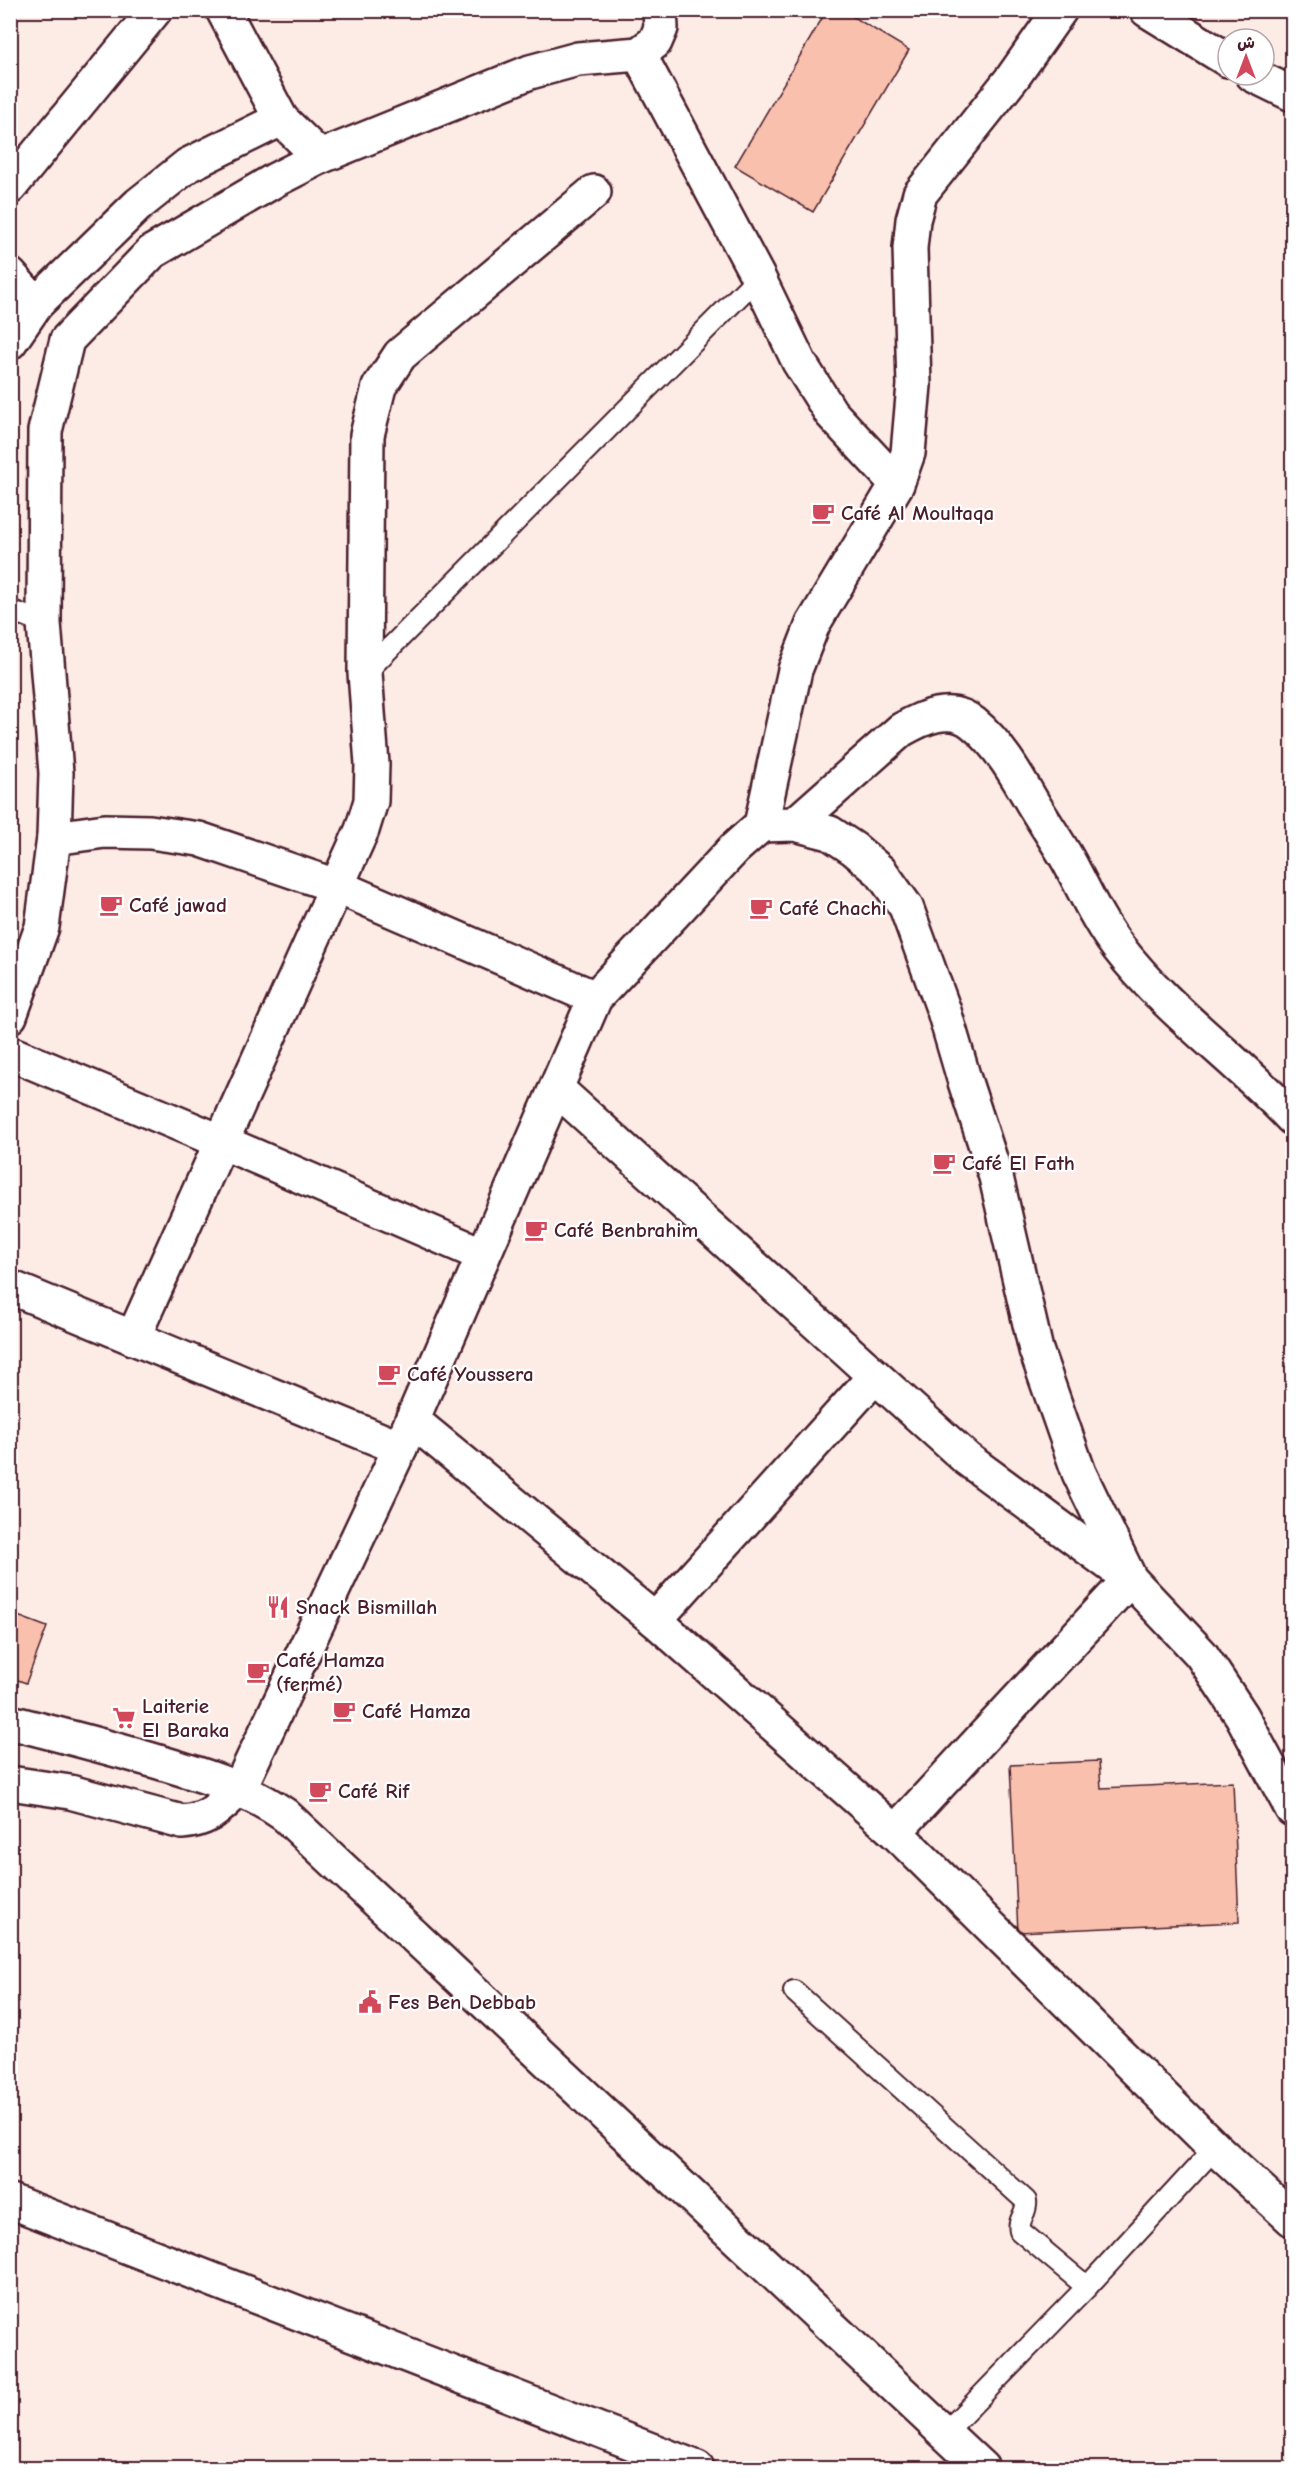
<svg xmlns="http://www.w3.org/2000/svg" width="1303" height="2479" viewBox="0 0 1303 2479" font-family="'Comic Neue','Playpen Sans Arabic',sans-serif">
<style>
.building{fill:#f8c0ad;stroke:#4a1f2b;stroke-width:1.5}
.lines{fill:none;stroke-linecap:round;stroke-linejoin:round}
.lane-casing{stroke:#4a1f2b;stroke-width:24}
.street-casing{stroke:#4a1f2b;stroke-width:38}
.secondary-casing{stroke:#4a1f2b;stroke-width:38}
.lane{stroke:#fff;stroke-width:20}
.street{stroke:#fff;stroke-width:33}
.secondary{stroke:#fff;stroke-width:33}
.labels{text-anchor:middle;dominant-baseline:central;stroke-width:4.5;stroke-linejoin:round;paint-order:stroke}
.poi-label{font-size:21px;font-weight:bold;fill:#4a1f2b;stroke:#fff;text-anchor:start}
</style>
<rect width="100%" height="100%" fill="#fdece6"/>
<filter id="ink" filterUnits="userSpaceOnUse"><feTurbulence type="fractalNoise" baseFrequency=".0167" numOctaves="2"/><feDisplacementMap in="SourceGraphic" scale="12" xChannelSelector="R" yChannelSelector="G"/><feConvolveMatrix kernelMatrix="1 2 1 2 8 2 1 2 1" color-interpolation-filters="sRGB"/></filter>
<g filter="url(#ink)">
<g class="building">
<polygon points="827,10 842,10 909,50 813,212 735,166"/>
<polygon points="10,1613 47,1627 26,1683 10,1677"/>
<polygon points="1099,1761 1101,1788 1233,1782 1239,1922 1018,1932 1010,1765"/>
</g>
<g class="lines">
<g class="lane-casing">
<g id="lane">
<polyline points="10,610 44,623"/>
<polyline points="365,673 758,277"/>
<path d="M 794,1991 L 1026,2201 C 1028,2212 1017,2220 1020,2231 L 1087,2287"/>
<polyline points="944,2434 1087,2287 1215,2148"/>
</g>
</g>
<g class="street-casing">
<g id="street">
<polyline points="223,10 281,119 320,157"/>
<polyline points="1147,10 1228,60"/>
<polyline points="1253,75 1292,94"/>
<polyline points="10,187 155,10"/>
<polyline points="10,275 36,304"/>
<polyline points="10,342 36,304 139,204 188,165 281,119"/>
<polyline points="897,484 908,453 914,385 910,248 913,220 920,194 1013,77 1060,10"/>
<path d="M 795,824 L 901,730 C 922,718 950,704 973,723 C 998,743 1016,774 1032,802 C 1044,822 1057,841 1068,860 C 1084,889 1097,920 1118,947 C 1167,1011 1237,1059 1292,1118"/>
<polyline points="761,825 795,824 830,833 854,849 881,872 906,907 944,1011 964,1079 996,1177 1036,1350 1079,1473 1130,1579 1201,1654 1242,1716 1292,1809"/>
<polyline points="54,838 105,831 150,832 199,839 336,886 595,998"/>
<polyline points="10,1016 42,927 54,838 56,773 44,623 45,431 67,340 152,252 275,180 320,157 530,72 578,59 639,54 655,42 661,28 660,10"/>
<polyline points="10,1053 222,1142 483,1255"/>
<polyline points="557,1089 967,1459 1130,1579 895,1832"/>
<polyline points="10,1287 400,1448"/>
<polyline points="133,1338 362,830 371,801 372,764 365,673 367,435 379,387 400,355 594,192"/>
<polyline points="412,1420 655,1620 895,1832 1215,2148 1292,2219"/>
<polyline points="655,1620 875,1376"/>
<polyline points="239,1789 400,1448 595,998 734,849 761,825 795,670 813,624 897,484 831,413 799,362 758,277 639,54"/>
</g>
</g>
<g class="secondary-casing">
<g id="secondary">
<path d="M 10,1722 C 61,1735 112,1748 162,1763 C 206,1776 248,1789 285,1815 L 982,2468"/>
<path d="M 10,1783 L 70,1792 L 182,1822 C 210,1820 219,1807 239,1789"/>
<polyline points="10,2201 697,2468"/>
</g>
</g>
<use href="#lane" class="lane"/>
<use href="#street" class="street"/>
<use href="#secondary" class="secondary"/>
</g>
</g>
<defs>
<g id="cafe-bare" transform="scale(1.8)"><path d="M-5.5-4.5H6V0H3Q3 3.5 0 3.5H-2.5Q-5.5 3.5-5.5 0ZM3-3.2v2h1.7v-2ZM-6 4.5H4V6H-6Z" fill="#d1495b" stroke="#fff" stroke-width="2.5" paint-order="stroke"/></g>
<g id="restaurant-bare" transform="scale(1.8)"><path d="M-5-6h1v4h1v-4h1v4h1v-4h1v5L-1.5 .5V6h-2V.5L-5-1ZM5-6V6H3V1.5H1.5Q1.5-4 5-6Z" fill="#d1495b" stroke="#fff" stroke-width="2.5" paint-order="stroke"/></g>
<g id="supermarket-bare" transform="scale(1.8)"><path d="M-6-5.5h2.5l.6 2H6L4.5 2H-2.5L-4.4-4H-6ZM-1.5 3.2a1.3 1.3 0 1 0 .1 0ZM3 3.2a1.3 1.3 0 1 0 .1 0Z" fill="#d1495b" stroke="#fff" stroke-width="2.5" paint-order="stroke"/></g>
<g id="civic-bare" transform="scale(1.8)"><path d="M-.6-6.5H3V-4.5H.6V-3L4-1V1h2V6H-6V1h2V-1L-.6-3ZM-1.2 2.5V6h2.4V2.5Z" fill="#d1495b" stroke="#fff" stroke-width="2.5" paint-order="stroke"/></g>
</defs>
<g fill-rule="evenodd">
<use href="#cafe-bare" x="823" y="513"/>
<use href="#cafe-bare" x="111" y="905"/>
<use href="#cafe-bare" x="761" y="908"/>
<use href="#cafe-bare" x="944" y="1163"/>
<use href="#cafe-bare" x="536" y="1230"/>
<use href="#cafe-bare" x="389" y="1374"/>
<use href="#restaurant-bare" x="278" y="1607"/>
<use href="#cafe-bare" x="258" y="1672"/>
<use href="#cafe-bare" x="344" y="1711"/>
<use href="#supermarket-bare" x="124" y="1718"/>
<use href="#cafe-bare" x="320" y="1791"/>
<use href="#civic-bare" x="370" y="2002"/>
</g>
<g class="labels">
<g class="poi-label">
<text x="841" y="513">Café Al Moultaqa</text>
<text x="129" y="905">Café jawad</text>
<text x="779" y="908">Café Chachi</text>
<text x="962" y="1163">Café El Fath</text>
<text x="554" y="1230">Café Benbrahim</text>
<text x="407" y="1374">Café Youssera</text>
<text x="296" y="1607">Snack Bismillah</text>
<text x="276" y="1660">Café Hamza<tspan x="276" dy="24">(fermé)</tspan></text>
<text x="142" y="1706">Laiterie<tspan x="142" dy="24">El Baraka</tspan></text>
<text x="362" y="1711">Café Hamza</text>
<text x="338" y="1791">Café Rif</text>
<text x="388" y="2002">Fes Ben Debbab</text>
</g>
</g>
<rect width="1303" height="2479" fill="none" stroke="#fff" stroke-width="36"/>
<rect x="18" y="18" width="1267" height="2443" fill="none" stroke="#4a1f2b" stroke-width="2" filter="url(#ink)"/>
<g transform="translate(1246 57)"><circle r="28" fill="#ffffff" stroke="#b7a5aa" stroke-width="1.5"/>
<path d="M0-4.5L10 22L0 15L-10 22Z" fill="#d1495b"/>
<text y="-9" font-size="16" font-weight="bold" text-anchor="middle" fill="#4a1f2b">ش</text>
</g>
</svg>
